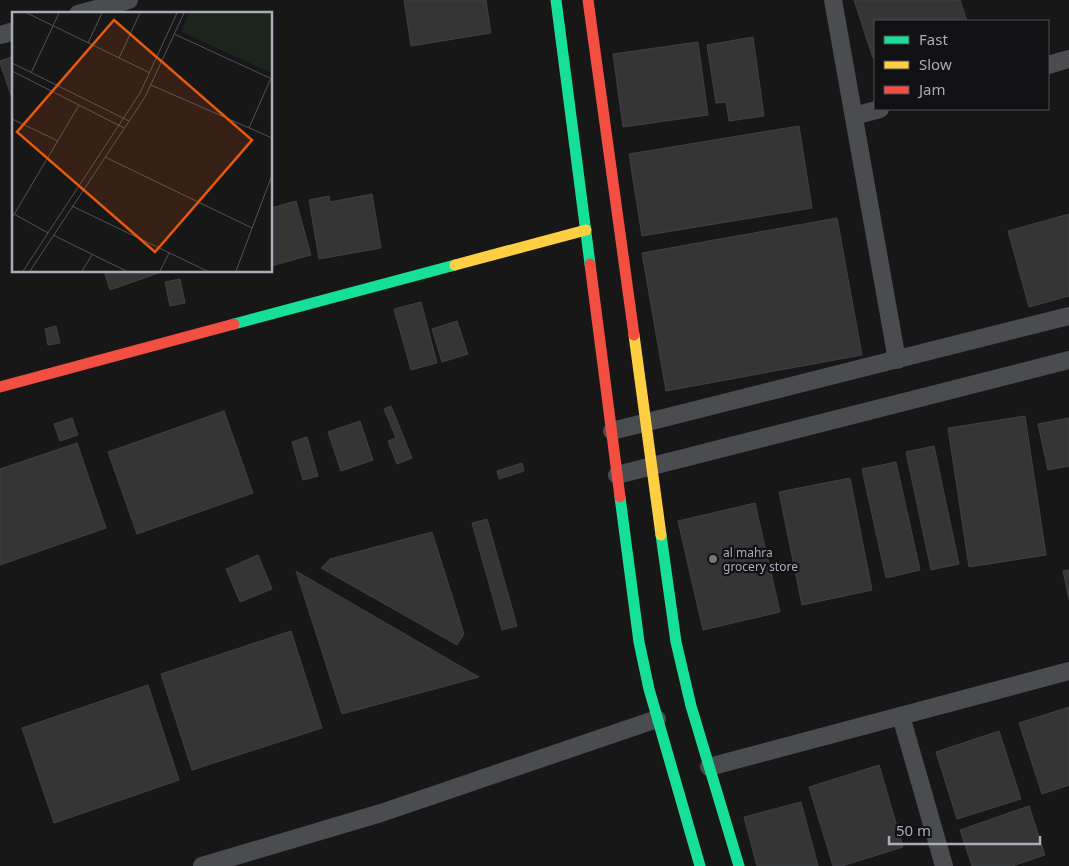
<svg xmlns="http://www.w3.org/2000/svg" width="1069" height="866" viewBox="0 0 1069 866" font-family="'Noto Sans',sans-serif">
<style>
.building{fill:#353536;stroke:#3f4043}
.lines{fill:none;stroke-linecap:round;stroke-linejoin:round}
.street{stroke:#4b4c50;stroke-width:18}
.fast{stroke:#16e098;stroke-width:11}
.slow{stroke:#ffcf43;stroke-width:11}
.jam{stroke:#f24e42;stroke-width:11}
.poi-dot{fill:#757880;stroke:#111113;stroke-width:2}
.labels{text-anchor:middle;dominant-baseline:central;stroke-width:4.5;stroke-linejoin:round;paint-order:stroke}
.poi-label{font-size:12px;fill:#a8adb8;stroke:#111113;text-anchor:start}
.inset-road{fill:none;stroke:#515357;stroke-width:1}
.view{fill:#e8590c;fill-opacity:0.15;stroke:#e8590c;stroke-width:2.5}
.inset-edge{fill:none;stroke:#a8adb8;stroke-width:2.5}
</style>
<rect width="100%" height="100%" fill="#171717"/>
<g class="building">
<polygon points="404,0 486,0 491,33 411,46"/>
<polygon points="854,0 960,0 967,21 875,21 875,57 873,58"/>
<polygon points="753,37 764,116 729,121 726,102 716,103 707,45"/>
<polygon points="698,42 708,115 623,127 613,54"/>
<polygon points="14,56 14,104 0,63 0,61"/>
<polygon points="799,126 812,208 642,236 629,154"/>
<polygon points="372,194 381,248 319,259 309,200 329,196 330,202"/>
<polygon points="296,201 311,255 271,266 271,208"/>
<polygon points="1069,214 1069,296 1029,307 1008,231"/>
<polygon points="837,218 862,355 666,391 642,253"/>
<polygon points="104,271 164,271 110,290"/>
<polygon points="180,279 185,303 170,306 165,282"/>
<polygon points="421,302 437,363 411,370 394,309"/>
<polygon points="457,321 468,354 442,362 432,329"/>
<polygon points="56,326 60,343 48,345 45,329"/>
<polygon points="391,406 412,458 397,464 388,441 396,438 384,409"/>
<polygon points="224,411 253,493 137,534 108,452"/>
<polygon points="1025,416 1046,555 969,567 948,428"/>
<polygon points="72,418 78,435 60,441 54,424"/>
<polygon points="1069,418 1069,466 1048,470 1038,424"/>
<polygon points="360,421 373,460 341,471 328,432"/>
<polygon points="307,437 318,476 303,480 292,442"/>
<polygon points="77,443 106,528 0,565 0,469"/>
<polygon points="934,446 959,564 931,570 906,452"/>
<polygon points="896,462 920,570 886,578 862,469"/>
<polygon points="522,463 524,471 499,479 497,471"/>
<polygon points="850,478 872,590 802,605 779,492"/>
<polygon points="755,503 780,612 703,630 678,521"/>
<polygon points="487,519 517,626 502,630 472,523"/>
<polygon points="432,532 464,634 457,645 321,568 330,559"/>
<polygon points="258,555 272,589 240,602 226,569"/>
<polygon points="1069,570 1069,600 1063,571"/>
<polygon points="296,571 479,677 342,714"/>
<polygon points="291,631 322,728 192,770 161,674"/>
<polygon points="148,685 179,780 54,823 22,728"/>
<polygon points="1069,707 1069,785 1042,794 1019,723"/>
<polygon points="999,731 1021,799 957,819 936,752"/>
<polygon points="879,765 903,847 842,866 833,866 809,787"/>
<polygon points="801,802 818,866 757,866 744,817"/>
<polygon points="1029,806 1045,855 1012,866 972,866 960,830"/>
</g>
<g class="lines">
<g class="street">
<polyline points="833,0 897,360"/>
<polyline points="78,14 129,0"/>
<polyline points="0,35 14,31"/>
<polyline points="1048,65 1069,59"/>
<polyline points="854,116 880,109"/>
<polyline points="612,431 1069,316"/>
<polyline points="617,475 1069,360"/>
<polyline points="901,716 944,866"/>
<polyline points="709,767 1069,671"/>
<polyline points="202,866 381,813 657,719"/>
</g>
<g class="fast">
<polyline points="556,0 590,264"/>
<polyline points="234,324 455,265"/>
<polyline points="620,497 639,642 649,689 700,866"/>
<polyline points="661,535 676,642 691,706 739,866"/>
</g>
<g class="slow">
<polyline points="455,265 586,230"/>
<polyline points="634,335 661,535"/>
</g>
<g class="jam">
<polyline points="588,0 634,335"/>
<polyline points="590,264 620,497"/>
<polyline points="0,387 234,324"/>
</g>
</g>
<circle class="poi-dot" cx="713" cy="559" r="5"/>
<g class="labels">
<g class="poi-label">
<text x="723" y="552">al mahra<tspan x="723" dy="14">grocery store</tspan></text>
</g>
</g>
<g transform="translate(12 12)">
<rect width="260" height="260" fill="#171717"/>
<path d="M 177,1 L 260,1 L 260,61 L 169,20 Z" fill="#1d241e"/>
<path class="inset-road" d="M 15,1 L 138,61M 162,22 L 260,67M 76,31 L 90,1M 107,46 L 128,1M 0,51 L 117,109M 0,59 L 112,116M 19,61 L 47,1M 139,73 L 260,126M 0,107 L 46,129M 237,116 L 259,66M 93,145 L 240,216M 60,194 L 195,259M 2,202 L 36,221M 0,206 L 67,93M 41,223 L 114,259M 11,259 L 128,81 L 165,1M 18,259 L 133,85 L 172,1M 70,259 L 80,243M 148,259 L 157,241M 224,259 L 260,163"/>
<path class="view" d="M 102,8 L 240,128 L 143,240 L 5,120 Z"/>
<rect width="260" height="260" class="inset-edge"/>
</g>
<rect x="874" y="20" width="175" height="90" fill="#111113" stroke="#4d4f55"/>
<rect x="884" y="36" width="25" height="8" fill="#16e098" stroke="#4d4f55"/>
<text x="919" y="45" font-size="15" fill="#a8adb8">Fast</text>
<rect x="884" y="61" width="25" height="8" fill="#ffcf43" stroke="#4d4f55"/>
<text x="919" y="70" font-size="15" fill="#a8adb8">Slow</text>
<rect x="884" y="86" width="25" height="8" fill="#f24e42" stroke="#4d4f55"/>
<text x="919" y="95" font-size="15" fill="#a8adb8">Jam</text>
<path d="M889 836v8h151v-8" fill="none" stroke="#a8adb8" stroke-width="2.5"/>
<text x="896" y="836" font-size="15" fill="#a8adb8" stroke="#111113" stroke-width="4" paint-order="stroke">50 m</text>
</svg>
